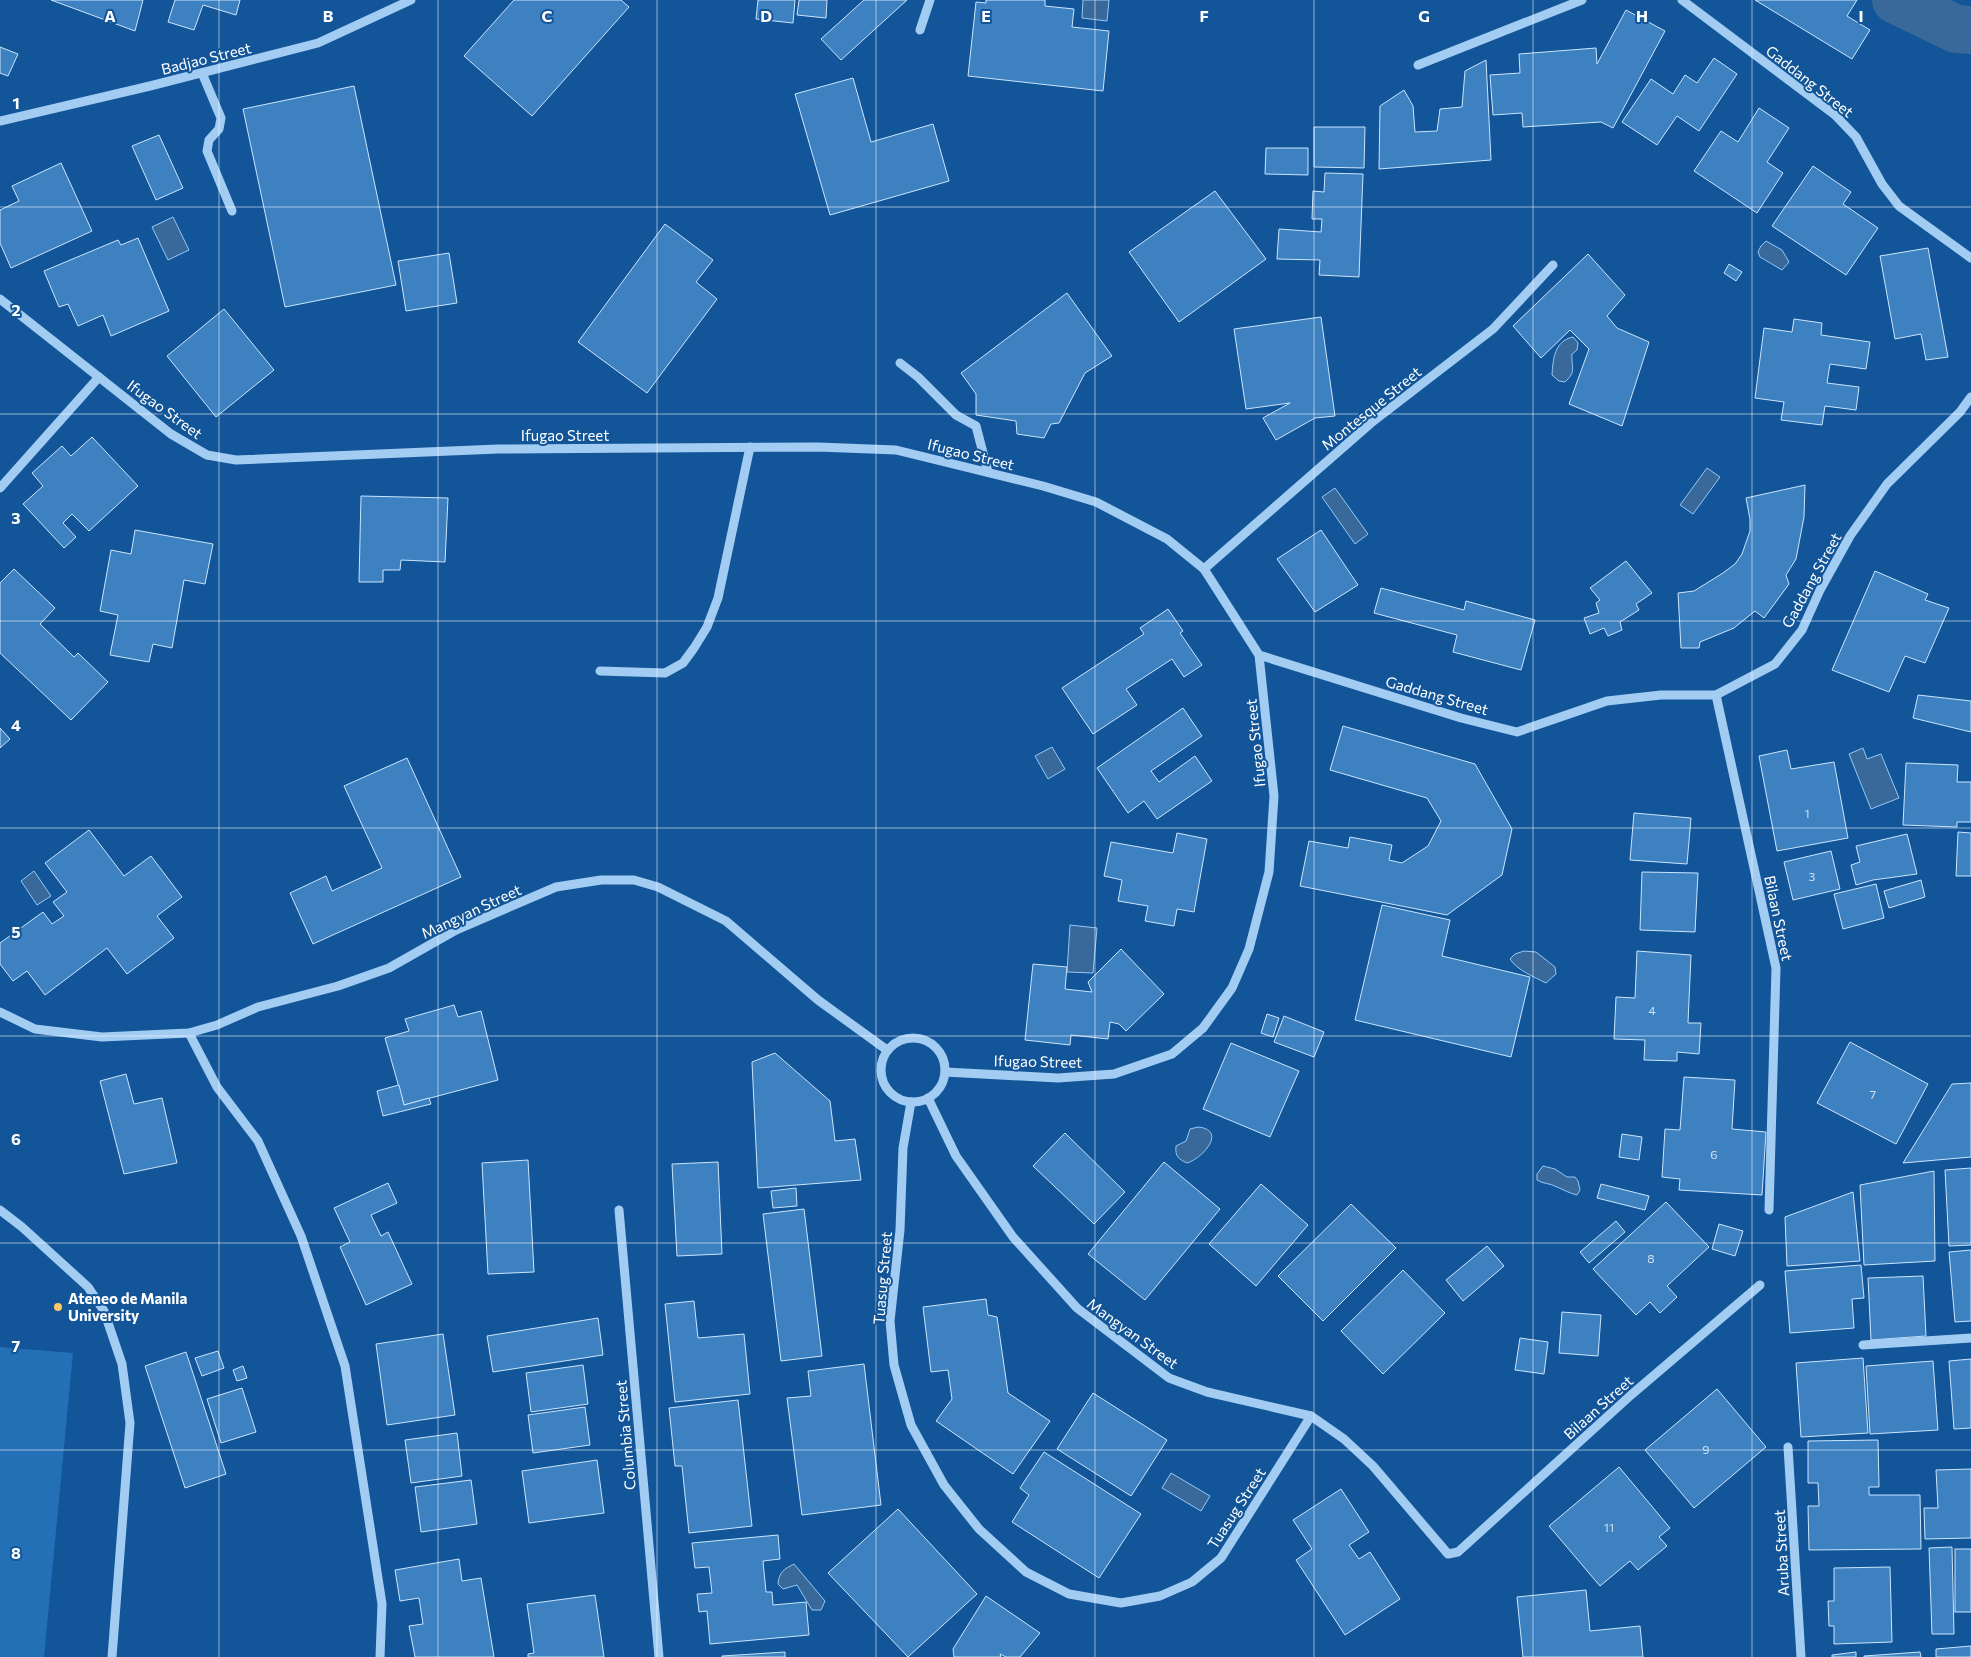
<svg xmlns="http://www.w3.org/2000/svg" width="1971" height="1657" viewBox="0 0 1971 1657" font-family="Commissioner,sans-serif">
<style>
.green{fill:#2470b6}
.water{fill:#39699a;stroke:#95c8f7}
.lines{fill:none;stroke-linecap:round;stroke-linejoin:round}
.river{stroke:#39699a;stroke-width:48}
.building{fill:#3e81c1;stroke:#cbe5fd}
.minor{stroke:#a3ccf3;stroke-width:9}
.grid{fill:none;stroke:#fff;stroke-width:1;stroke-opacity:0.55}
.poi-dot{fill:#ffc965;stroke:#125598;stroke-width:2}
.labels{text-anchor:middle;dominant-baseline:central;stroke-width:4;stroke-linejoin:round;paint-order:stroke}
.number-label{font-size:12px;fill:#cfe0f0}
.street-label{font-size:15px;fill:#fff;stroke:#125598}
.poi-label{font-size:15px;font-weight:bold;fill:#fff;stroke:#125598;text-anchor:start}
.grid-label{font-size:16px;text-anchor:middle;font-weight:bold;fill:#fff;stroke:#125598;stroke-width:4;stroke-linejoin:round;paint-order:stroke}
</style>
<rect width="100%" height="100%" fill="#125598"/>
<polygon class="green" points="0,1347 73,1353 44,1657 0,1657"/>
<g class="water">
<polygon points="1083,0 1109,0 1107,21 1082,18"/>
<polygon points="173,217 189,250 168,260 152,227"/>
<polygon points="1766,241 1782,250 1789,262 1782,270 1760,257 1758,252 1761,246"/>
<path d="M 1573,337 L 1578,343 L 1577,350 L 1572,354 C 1571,368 1577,371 1565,382 L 1559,381 L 1552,375 C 1553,360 1554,341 1573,337 Z"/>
<polygon points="1707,468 1720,477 1693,514 1680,505"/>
<polygon points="1335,488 1368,534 1355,544 1322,497"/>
<polygon points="1052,747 1065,769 1048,779 1035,756"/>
<polygon points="1863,748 1867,759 1881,754 1899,798 1871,809 1849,754"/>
<polygon points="34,871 51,896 37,905 21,881"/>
<polygon points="1070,925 1097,928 1093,973 1067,972"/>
<path d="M 1524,951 L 1536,952 L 1555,967 L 1556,974 L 1546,983 C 1534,977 1517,970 1510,959 L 1515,954 Z"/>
<path d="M 1198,1127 C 1228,1130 1202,1159 1187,1163 C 1178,1159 1175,1156 1176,1146 L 1186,1141 L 1190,1129 Z"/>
<path d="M 1543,1166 L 1555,1169 L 1567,1177 L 1575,1177 L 1578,1181 L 1580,1190 L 1577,1195 C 1569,1193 1564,1190 1557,1187 C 1550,1183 1543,1184 1537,1180 L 1537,1174 Z"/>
<polygon points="1171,1473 1210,1496 1201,1511 1162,1488"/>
<path d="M 794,1564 L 825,1601 L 821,1610 L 812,1610 L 797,1585 L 783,1589 L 778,1584 C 779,1572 784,1569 794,1564 Z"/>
</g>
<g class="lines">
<polyline class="river" points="1896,0 1956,29 1971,30"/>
</g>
<g class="building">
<polygon points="51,0 143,0 135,31"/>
<polygon points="175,0 240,0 236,15 203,5 194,30 168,22"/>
<polygon points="514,0 621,0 629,7 532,116 464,56"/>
<polygon points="758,0 795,0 793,23 756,19"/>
<polygon points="799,0 827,0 826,18 797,15"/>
<polygon points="864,0 907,0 841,60 821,39"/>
<polygon points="986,0 1045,0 1045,6 1074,9 1072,27 1109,31 1103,91 968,76 976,2 986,3"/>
<polygon points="1755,0 1857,0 1847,16 1870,30 1852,59"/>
<polygon points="1626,10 1665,31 1613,128 1601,122 1523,127 1522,113 1493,115 1490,75 1520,73 1519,54 1596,48 1597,64"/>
<polygon points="0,47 18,54 8,76 0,73"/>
<polygon points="1714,58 1737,74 1699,131 1677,116 1657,145 1622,122 1651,79 1673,94 1685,75 1697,83"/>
<polygon points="1486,60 1491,160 1379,169 1380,106 1404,90 1413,106 1415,132 1437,131 1440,109 1462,107 1465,71"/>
<polygon points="853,78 871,142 933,124 949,181 830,215 795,94"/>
<polygon points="354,86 396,285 285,307 243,109"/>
<polygon points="1759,108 1789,128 1767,162 1783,173 1757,213 1694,171 1721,131 1738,142"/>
<polygon points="1314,127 1365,127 1364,168 1314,167"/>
<polygon points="159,135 183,188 156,200 132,146"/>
<polygon points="1266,148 1308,148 1308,175 1265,174"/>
<polygon points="61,163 92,231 11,268 0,243 0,210 19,201 12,186"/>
<polygon points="1813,166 1851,192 1843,204 1878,228 1846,275 1772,226"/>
<polygon points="1325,173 1363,174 1359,277 1319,275 1320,260 1277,259 1279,229 1321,232 1322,219 1312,219 1313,191 1324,192"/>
<polygon points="1215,191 1266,259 1179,322 1129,252"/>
<polygon points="665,224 713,260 696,282 717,299 647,393 578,342"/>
<polygon points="138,238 169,311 111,336 103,315 78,326 68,304 59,307 44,271 118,240 121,245"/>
<polygon points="1928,248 1948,357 1926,360 1921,334 1895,339 1880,256"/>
<polygon points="449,253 457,303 406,311 398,261"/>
<polygon points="1588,254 1625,295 1607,316 1617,328 1649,342 1622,426 1569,404 1589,349 1570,330 1541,358 1513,326"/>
<polygon points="1729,264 1742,272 1736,281 1724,273"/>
<polygon points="1067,293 1112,356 1085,373 1059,423 1051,424 1044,438 1017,434 1016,421 976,415 976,394 961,373"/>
<polygon points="224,309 274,370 216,417 167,356"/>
<polygon points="1321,317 1335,416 1315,418 1276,440 1263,418 1290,403 1246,409 1234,329"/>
<polygon points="1794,319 1822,323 1821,335 1870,342 1866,369 1830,364 1827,383 1859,387 1856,410 1825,406 1822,425 1781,420 1784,402 1755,398 1764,328 1792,332"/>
<polygon points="92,437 138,486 89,531 72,514 63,523 76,537 64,548 23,504 43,486 32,473 62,446 71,456"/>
<polygon points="1805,485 1804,517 1796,559 1786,575 1789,584 1764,618 1755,611 1734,628 1700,642 1699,648 1681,648 1678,593 1694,591 1723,573 1735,564 1742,554 1750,531 1750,519 1746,498"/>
<polygon points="361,496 448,498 445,562 401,560 400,570 383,570 383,582 359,582"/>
<polygon points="135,530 213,544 205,584 184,580 172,648 153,644 149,662 110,655 118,615 100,611 111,550 131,554"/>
<polygon points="1321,530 1358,585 1315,612 1277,559"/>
<polygon points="1626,561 1652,593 1636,604 1639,610 1620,622 1622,630 1608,636 1604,628 1590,634 1584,618 1599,613 1596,603 1600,600 1590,588"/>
<polygon points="14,569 55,608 40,624 74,657 78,653 108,682 71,720 0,653 0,583"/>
<polygon points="1875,571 1928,594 1925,600 1949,608 1925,663 1905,656 1889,692 1832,670"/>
<polygon points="1381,588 1464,610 1466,601 1535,620 1521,670 1453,652 1457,635 1374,613"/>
<polygon points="1168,609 1183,631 1180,633 1202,665 1184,677 1172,659 1126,689 1137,705 1093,734 1062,688 1144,634 1140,628"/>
<polygon points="1918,695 1971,701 1971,732 1913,718"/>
<polygon points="1183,708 1202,736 1151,771 1159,782 1195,756 1212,781 1157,819 1144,801 1128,813 1097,768"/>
<polygon points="1343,726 1475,764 1512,829 1502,875 1447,915 1300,886 1309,841 1348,848 1350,837 1392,845 1389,860 1402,863 1428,846 1441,821 1427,798 1330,770"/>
<polygon points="0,728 10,739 0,748"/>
<polygon points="1787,750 1791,769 1834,762 1848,838 1777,851 1759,756"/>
<polygon points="407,758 461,877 313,944 290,893 326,876 332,891 382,868 344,786"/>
<polygon points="1906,763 1958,765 1957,782 1971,782 1971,822 1957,822 1957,827 1903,825"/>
<polygon points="1634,813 1691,818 1687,864 1630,860"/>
<polygon points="89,830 124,876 151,856 182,897 157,916 174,938 127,974 107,948 45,995 27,971 13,981 0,964 0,943 43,912 52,924 64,916 53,902 67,892 45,863"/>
<polygon points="1958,832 1971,833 1971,876 1956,876"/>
<polygon points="1177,833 1207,839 1194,912 1177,909 1174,926 1145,921 1148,906 1118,901 1122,880 1104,876 1111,842 1173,853"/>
<polygon points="1907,834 1917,874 1873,880 1856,885 1851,865 1860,862 1856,846"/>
<polygon points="1831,851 1840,889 1793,900 1784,862"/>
<polygon points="1642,872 1698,873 1695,932 1640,930"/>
<polygon points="1921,880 1925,897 1889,908 1884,891"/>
<polygon points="1876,884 1884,918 1843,929 1834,894"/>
<polygon points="1382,905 1450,920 1442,956 1530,977 1511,1057 1355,1020"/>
<polygon points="1121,949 1164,994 1126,1031 1119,1024 1110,1022 1108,1039 1071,1035 1070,1045 1025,1040 1033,964 1067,967 1065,989 1092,992 1088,982"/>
<polygon points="1637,951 1691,955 1688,1023 1701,1023 1699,1054 1677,1052 1677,1061 1644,1060 1645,1040 1614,1039 1616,997 1635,998"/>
<polygon points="454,1005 458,1017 481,1011 498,1080 404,1105 385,1038 409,1031 405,1019"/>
<polygon points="1267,1014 1279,1018 1273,1037 1261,1033"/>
<polygon points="1284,1016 1324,1032 1314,1057 1274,1042"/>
<polygon points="1850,1042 1928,1084 1896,1144 1817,1103"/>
<polygon points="1231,1043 1299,1071 1270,1137 1203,1109"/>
<polygon points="775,1053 830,1101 835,1141 855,1139 861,1180 758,1188 752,1062"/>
<polygon points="126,1074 134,1104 162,1098 177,1163 124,1174 100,1081"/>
<polygon points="1684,1077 1735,1080 1732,1129 1766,1132 1762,1195 1679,1190 1680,1179 1662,1177 1665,1129 1680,1130"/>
<polygon points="1971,1083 1971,1157 1903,1163 1952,1084"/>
<polygon points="399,1085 404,1105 429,1098 431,1104 383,1116 377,1091"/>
<polygon points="1065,1133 1125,1192 1094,1224 1033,1166"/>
<polygon points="1622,1134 1642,1137 1639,1160 1619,1157"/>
<polygon points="528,1160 534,1272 488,1274 482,1163"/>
<polygon points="718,1162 722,1254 677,1256 672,1164"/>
<polygon points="1164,1162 1220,1209 1145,1300 1088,1254"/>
<polygon points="1971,1168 1971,1245 1949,1246 1945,1170"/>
<polygon points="1934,1171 1935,1261 1864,1265 1860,1185"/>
<polygon points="388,1183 397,1203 371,1215 381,1236 388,1232 412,1284 366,1305 340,1247 350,1242 334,1208"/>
<polygon points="1261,1184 1308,1225 1256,1286 1209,1244"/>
<polygon points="1601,1184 1649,1196 1645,1210 1597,1198"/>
<polygon points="796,1188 797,1206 773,1208 771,1191"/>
<polygon points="1853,1192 1860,1261 1787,1266 1785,1217"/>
<polygon points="1666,1202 1709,1247 1667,1286 1677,1297 1660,1313 1650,1302 1636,1315 1593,1269"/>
<polygon points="1351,1204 1396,1248 1323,1321 1278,1276"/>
<polygon points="804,1209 822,1356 781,1361 763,1214"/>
<polygon points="1616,1221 1625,1232 1589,1263 1580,1252"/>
<polygon points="1719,1224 1743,1231 1735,1256 1712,1249"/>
<polygon points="1487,1246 1504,1266 1463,1301 1446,1280"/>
<polygon points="1971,1250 1971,1321 1955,1322 1949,1252"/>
<polygon points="1861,1265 1864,1298 1852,1299 1854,1328 1790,1333 1785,1271"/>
<polygon points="1403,1270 1445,1313 1383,1374 1341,1331"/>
<polygon points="1923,1276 1926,1336 1871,1340 1868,1278"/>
<polygon points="986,1299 988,1315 997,1317 1008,1393 1050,1421 1013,1474 936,1421 952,1399 948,1370 931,1372 923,1307"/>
<polygon points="694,1301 698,1338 744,1334 750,1394 675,1402 665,1304"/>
<polygon points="1562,1312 1601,1315 1598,1356 1559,1353"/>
<polygon points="598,1318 603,1355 493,1372 487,1336"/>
<polygon points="443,1334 455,1415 387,1425 376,1344"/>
<polygon points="1520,1338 1548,1342 1544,1374 1515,1370"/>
<polygon points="218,1351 224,1368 202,1376 195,1358"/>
<polygon points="186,1352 226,1474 185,1488 145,1366"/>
<polygon points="1863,1358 1868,1433 1801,1437 1796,1363"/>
<polygon points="1971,1359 1971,1428 1954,1429 1949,1361"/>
<polygon points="1933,1361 1938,1430 1870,1434 1866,1366"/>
<polygon points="864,1364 881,1505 802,1515 787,1398 811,1396 808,1371"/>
<polygon points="583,1365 588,1404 531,1412 526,1373"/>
<polygon points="243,1366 247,1378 237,1381 233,1370"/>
<polygon points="242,1388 256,1432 221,1443 207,1399"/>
<polygon points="1717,1389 1766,1447 1694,1508 1645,1450"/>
<polygon points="1093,1393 1167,1440 1131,1496 1057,1449"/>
<polygon points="738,1400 752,1526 689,1533 682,1466 675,1466 669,1408"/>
<polygon points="585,1407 590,1445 533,1453 528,1415"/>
<polygon points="457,1433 462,1476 411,1483 405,1440"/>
<polygon points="1878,1440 1879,1487 1869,1487 1869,1495 1920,1495 1921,1549 1809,1550 1808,1506 1819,1506 1818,1483 1808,1483 1808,1441"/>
<polygon points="1044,1452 1141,1514 1099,1578 1012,1522 1029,1495 1020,1488"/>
<polygon points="597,1460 604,1513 529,1523 522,1471"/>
<polygon points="1619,1467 1670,1528 1659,1537 1667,1546 1638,1570 1630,1561 1600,1586 1549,1526"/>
<polygon points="1971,1469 1971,1538 1925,1539 1924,1508 1938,1508 1936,1470"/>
<polygon points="471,1480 477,1524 421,1532 415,1487"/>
<polygon points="1341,1489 1369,1532 1349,1545 1359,1559 1370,1552 1400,1599 1345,1635 1296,1560 1312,1549 1293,1520"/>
<polygon points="898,1509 977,1594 908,1657 828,1573"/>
<polygon points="778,1535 780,1559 763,1561 766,1592 772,1592 773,1605 806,1602 809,1635 710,1644 707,1611 699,1612 697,1594 712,1593 709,1567 695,1568 692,1543"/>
<polygon points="1952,1547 1954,1634 1932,1634 1929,1548"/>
<rect x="1955" y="1549" width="16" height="63"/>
<polygon points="459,1559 462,1581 481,1578 494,1657 415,1657 409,1626 423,1624 419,1598 400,1601 395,1570"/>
<polygon points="1890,1567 1892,1642 1834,1644 1834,1626 1829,1626 1828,1601 1834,1601 1834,1568"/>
<polygon points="1586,1590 1590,1631 1640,1626 1643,1657 1523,1657 1517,1597"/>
<polygon points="595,1595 604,1657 528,1657 528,1654 534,1653 527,1604"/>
<polygon points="986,1596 1040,1633 1020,1657 1006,1657 1000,1654 1001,1657 954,1657 953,1649"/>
<polygon points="1971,1646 1971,1657 1936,1657 1936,1649"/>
<polygon points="785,1652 785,1657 722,1657 722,1656"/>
<polygon points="1856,1652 1856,1657 1832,1657 1832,1655"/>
<polygon points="1920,1652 1921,1657 1864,1657 1864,1656"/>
</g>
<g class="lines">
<g class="minor">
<polyline points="1682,0 1835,115 1856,137 1882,184 1899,206 1971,258"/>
<polyline points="920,30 930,0"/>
<polyline points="1418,65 1582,0"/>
<polyline points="202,73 221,118 219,129 209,140 207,151 232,211"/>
<polyline points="0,121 150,86 318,43 411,0"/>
<polyline points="0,299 171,434 207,455 236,460 498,449 818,447 896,450 1043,486 1096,502 1167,539 1204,569 1259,655 1274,796 1269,872 1249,949 1232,988 1203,1028 1172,1054 1114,1074 1058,1078 945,1072"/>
<polyline points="900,363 918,377 956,415 976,426 988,472"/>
<polyline points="0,488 99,377"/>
<polyline points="1204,569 1371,423 1493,329 1553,265"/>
<polyline points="1259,655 1461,718 1517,732 1607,701 1661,695 1716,695 1775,664 1802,630 1820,590 1850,536 1887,484 1960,412 1971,397"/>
<polyline points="600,671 665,673 683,663 694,648 707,627 718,598 750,447"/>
<polyline points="1716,695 1776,968 1769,1210"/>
<polyline points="0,1012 35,1029 102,1037 189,1033 217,1025 258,1007 338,986 389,968 456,930 556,887 601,880 634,880 658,887 726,921 818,1000 887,1050"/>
<polyline points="189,1033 217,1087 258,1141 301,1236 345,1366 382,1604 380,1657"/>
<circle cx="913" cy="1070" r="32"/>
<polyline points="928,1098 956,1156 1013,1237 1077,1308 1169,1378 1207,1392 1311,1416 1344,1439 1373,1466 1448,1554 1458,1552 1631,1395 1760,1285"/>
<polyline points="911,1102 903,1148 900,1230 890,1321 894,1365 911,1425 944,1485 979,1529 1026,1572 1069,1594 1121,1603 1160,1596 1192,1582 1221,1558 1311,1416"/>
<polyline points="0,1210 22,1227 88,1287 104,1311 122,1364 130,1423 112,1657"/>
<polyline points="619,1210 659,1657"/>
<polyline points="1863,1345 1971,1338"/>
<polyline points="1788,1447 1801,1657"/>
</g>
</g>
<path class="grid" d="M 219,0 L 219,1657M 438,0 L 438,1657M 657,0 L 657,1657M 876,0 L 876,1657M 1095,0 L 1095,1657M 1314,0 L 1314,1657M 1533,0 L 1533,1657M 1752,0 L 1752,1657M 0,207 L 1971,207M 0,414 L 1971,414M 0,621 L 1971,621M 0,828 L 1971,828M 0,1036 L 1971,1036M 0,1243 L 1971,1243M 0,1450 L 1971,1450"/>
<circle class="poi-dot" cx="58" cy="1307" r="5"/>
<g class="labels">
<g class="number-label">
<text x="1807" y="813">1</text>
<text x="1812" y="876">3</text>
<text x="1652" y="1010">4</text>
<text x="1873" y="1094">7</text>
<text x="1714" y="1154">6</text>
<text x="1651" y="1258">8</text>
<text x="1706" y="1449">9</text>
<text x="1609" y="1527">11</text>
</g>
<g class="street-label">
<text transform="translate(206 58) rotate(-14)">Badjao Street</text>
<text transform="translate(1810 81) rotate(38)">Gaddang Street</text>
<text transform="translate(1371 408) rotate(-39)">Montesque Street</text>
<text transform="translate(165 409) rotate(36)">Ifugao Street</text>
<text x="565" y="435">Ifugao Street</text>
<text transform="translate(971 454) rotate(14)">Ifugao Street</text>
<text transform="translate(1811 580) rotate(-61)">Gaddang Street</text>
<text transform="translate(1437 695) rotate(16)">Gaddang Street</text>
<text transform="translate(1255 743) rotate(-96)">Ifugao Street</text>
<text transform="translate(471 911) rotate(-25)">Mangyan Street</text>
<text transform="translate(1779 918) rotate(78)">Bilaan Street</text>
<text transform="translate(1038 1061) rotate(1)">Ifugao Street</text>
<text transform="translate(882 1278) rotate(-85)">Tuasug Street</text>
<text transform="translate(1133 1333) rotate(36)">Mangyan Street</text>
<text transform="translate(1598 1407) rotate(-42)">Bilaan Street</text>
<text transform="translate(625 1435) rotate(-95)">Columbia Street</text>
<text transform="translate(1236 1508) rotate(-57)">Tuasug Street</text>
<text transform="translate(1781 1553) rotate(-93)">Aruba Street</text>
</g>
<g class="poi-label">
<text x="68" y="1298">Ateneo de Manila<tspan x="68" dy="17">University</tspan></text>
</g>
</g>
<g class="grid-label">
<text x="110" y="22">A</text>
<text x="328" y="22">B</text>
<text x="547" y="22">C</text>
<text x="766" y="22">D</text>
<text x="986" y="22">E</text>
<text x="1204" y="22">F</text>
<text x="1424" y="22">G</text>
<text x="1642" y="22">H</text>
<text x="1861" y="22">I</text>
<text x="16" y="109">1</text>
<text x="16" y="316">2</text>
<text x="16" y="524">3</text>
<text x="16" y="731">4</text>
<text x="16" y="938">5</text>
<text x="16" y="1145">6</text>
<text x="16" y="1352">7</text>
<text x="16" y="1559">8</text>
</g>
</svg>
